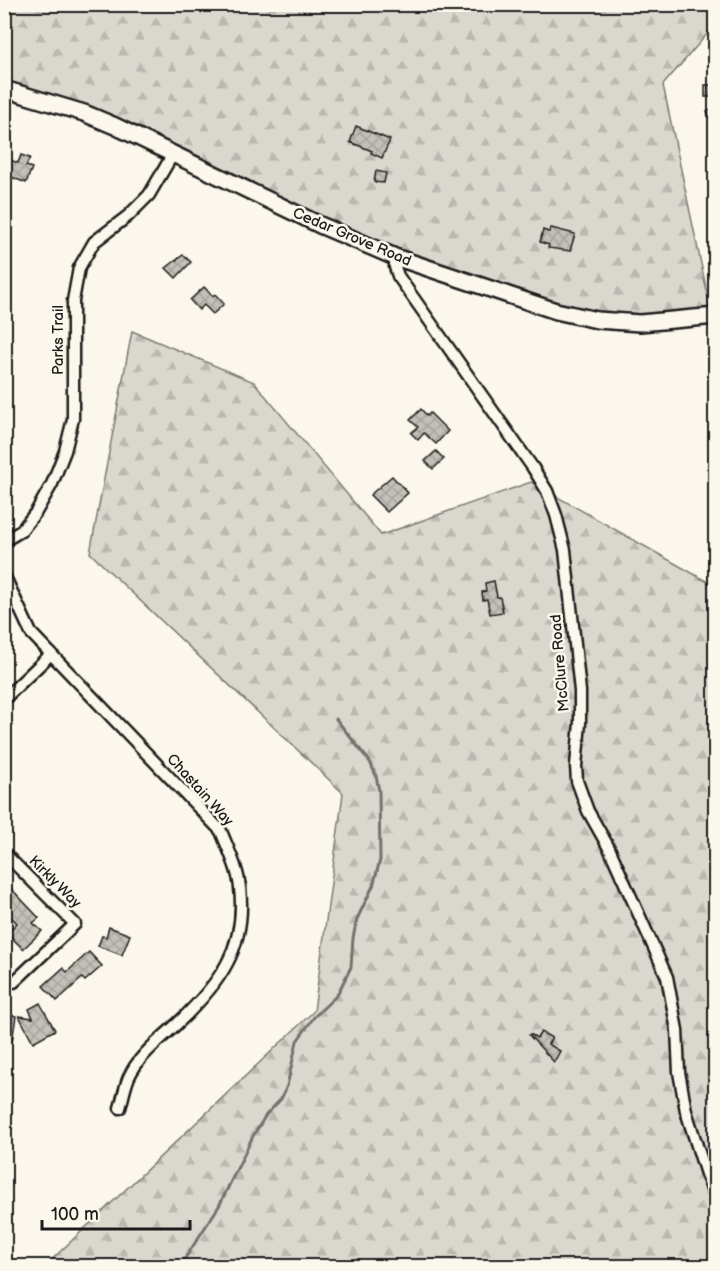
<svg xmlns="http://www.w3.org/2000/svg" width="720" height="1271" viewBox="0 0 720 1271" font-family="'Balsamiq Sans',sans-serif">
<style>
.forest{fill:url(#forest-firs);stroke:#7b7a75;stroke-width:1.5}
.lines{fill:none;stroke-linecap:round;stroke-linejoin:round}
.stream{stroke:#74726e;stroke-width:3}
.building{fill:url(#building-cross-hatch);stroke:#1c1c1c;stroke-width:1.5}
.street-casing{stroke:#1c1c1c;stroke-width:15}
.secondary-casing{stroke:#1c1c1c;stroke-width:20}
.street{stroke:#fbf7ec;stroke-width:10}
.secondary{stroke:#fbf7ec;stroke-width:15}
.labels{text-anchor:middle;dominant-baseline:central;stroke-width:5;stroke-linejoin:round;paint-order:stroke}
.street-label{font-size:15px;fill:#1c1c1c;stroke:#fbf7ec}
</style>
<defs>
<pattern id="forest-firs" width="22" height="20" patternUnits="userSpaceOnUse" patternTransform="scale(1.5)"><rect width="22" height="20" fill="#dad7ce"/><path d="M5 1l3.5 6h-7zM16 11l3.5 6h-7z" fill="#bab8b0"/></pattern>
<pattern id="building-cross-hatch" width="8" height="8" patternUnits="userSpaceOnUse" patternTransform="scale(1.5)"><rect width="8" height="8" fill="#c3c0b8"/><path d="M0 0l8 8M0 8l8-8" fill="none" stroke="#a7a49e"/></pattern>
</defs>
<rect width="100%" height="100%" fill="#fbf7ec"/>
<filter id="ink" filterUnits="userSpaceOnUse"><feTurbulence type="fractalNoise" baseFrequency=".0167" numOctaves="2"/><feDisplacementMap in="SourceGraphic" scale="12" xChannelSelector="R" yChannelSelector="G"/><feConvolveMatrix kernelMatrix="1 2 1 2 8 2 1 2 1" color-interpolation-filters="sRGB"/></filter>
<g filter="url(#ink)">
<g class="forest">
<polygon points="5,5 715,5 715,25 663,85 714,325 600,326 466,290 103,125 5,93"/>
<polygon points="132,331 254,382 381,535 531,482 715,586 715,1266 45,1266 314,1011 343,793 90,553"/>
</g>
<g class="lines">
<polyline class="stream" points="180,1266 219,1206 253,1136 266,1115 281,1099 287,1086 297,1041 314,1017 337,995 351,967 353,938 357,919 373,886 380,860 379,791 376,776 370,762 336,719"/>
</g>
<g class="building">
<rect x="705" y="85" width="11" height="12"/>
<polygon points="716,107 716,132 715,132 707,111"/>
<polygon points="356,126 390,140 382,158 371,153 372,151 350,142"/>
<polygon points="21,155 30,158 26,166 32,168 26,183 4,174 10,160 18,163"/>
<polygon points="376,171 386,173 384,183 374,182"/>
<polygon points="551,228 575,234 570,251 548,248 549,245 540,242 543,230 549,232"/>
<polygon points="183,255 191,262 176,278 166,268"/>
<polygon points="204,287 213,296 215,294 224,304 213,314 204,305 199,310 190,300"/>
<polygon points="421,409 427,416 430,413 448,431 436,444 424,433 418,440 411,433 418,427 410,420"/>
<polygon points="436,451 444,459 433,469 425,461"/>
<polygon points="392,476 408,493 387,512 370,495"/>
<polygon points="494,581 497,597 500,597 503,612 490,614 487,599 483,600 482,592 486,591 485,583"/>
<polygon points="4,881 39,918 33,923 42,931 23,949 7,933 17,923 4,910"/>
<polygon points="109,927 130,935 122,955 98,946 102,936 106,937"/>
<polygon points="89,952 102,966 85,981 82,978 57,1001 43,986 63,968 67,972"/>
<polygon points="40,1003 55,1030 33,1042 19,1016 33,1018 29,1009"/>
<polygon points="6,1014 16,1016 12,1042 4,1041"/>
<polygon points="541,1032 552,1038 548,1044 560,1051 554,1062 529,1035 530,1034 537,1038"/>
</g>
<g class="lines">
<g class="street-casing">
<g id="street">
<polyline points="395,257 395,267 398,276 533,468 547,491 556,515 565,550 580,691 580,723 576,766 577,781 588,811 609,848 667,977 677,1030 679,1072 686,1111 706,1174 716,1198"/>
<polyline points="4,541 21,531 36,512 52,484 65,451 73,419 73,301 79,268 94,242 128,216 149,195 173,154"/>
<path d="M 4,575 L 31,633 L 221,831 C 228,849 238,868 240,888 C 247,948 219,984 178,1023 C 161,1039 139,1055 129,1077 C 125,1086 123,1098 120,1108"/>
<polyline points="4,699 51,654"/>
<polyline points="4,853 75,924 14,982"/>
</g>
</g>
<g class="secondary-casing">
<polyline id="secondary" points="4,89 84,113 115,126 320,225 395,257 556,311 597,320 640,323 716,316"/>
</g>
<use href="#street" class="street"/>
<use href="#secondary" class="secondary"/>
</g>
</g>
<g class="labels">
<g class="street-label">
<text transform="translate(352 237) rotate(23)">Cedar Grove Road</text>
<text transform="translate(58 340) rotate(-90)">Parks Trail</text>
<text transform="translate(560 663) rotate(-95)">McClure Road</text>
<text transform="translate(200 790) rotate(48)">Chastain Way</text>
<text transform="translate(55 882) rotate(45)">Kirkly Way</text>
</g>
</g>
<rect width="720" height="1271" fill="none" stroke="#fbf7ec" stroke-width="24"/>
<rect x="12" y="12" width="696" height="1247" fill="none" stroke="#1c1c1c" stroke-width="2" filter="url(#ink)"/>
<path d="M42 1220v9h148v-9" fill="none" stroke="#1c1c1c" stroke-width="3"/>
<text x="51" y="1220" font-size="18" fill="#1c1c1c" stroke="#fbf7ec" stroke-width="4.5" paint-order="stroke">100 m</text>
</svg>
